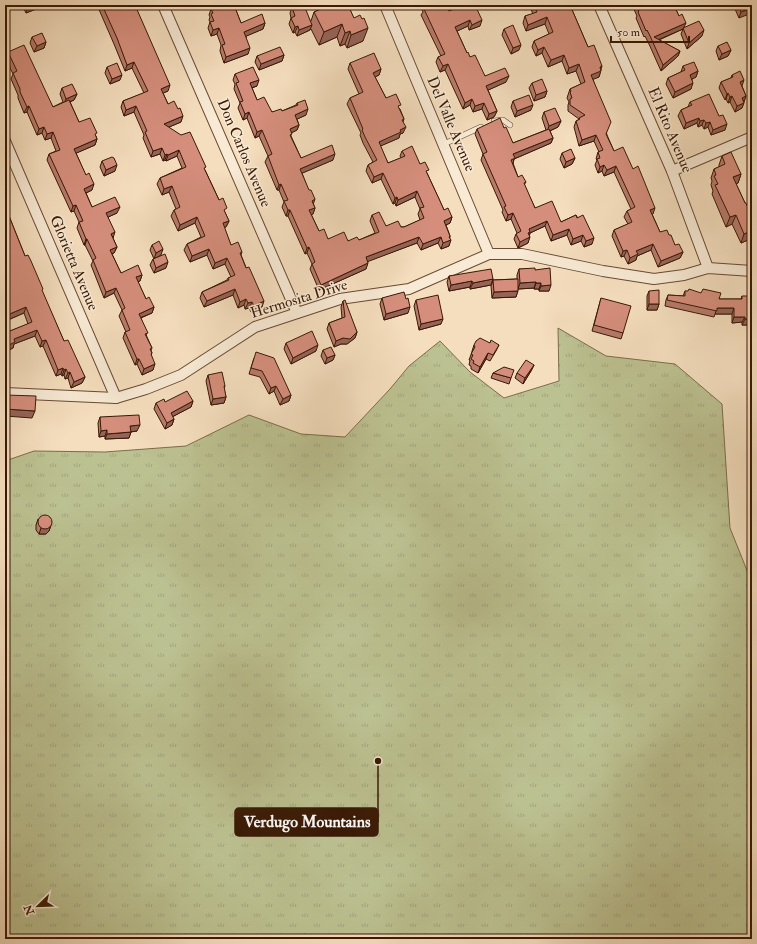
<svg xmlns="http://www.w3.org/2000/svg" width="757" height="944" viewBox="0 0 757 944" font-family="'IM FELL Double Pica',serif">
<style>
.grass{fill:url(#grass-tufts);stroke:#7a6d4b}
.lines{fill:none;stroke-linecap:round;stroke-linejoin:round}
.lane-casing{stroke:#684a33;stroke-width:6}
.street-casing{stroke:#684a33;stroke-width:12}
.lane{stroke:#f8ead5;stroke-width:5}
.street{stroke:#f8ead5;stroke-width:10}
.wall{fill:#b77a6b;stroke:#391905;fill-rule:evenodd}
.shaded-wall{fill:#956357;stroke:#391905}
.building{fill:#d58e7c;stroke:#391905}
.labels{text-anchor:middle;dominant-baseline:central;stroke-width:3;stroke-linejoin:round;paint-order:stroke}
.street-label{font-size:15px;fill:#391905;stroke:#f8ead5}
.leader{fill:none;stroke:#391905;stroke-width:1.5}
.callout-dot{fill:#391905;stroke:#f8ead5;stroke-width:1.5}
.callout{fill:#391905;stroke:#391905;stroke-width:1.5}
.callout-label{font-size:16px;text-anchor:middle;font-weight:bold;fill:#fff}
</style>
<defs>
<pattern id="grass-tufts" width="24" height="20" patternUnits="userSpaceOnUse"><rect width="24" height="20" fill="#bcc191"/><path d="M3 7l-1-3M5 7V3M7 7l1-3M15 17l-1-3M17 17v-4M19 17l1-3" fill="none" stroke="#a2a57c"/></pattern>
</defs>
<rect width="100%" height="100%" fill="#f5debe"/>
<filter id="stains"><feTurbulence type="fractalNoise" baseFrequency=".005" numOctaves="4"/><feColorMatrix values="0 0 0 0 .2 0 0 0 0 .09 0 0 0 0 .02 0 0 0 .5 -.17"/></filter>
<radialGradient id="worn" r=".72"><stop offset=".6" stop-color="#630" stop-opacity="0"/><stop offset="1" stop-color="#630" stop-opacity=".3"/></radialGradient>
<polygon class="grass" points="558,328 606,356 675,364 722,404 730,528 752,583 752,939 5,939 5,461 34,451 105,452 186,446 249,415 301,434 345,437 390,389 409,366 440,341 470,372 504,398 559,381"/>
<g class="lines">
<g class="lane-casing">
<g id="lane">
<polyline points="494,121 503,120 510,125"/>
<polyline points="444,144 481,127"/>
</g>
</g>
<g class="street-casing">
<g id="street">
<polyline points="163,5 297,313"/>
<polyline points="385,5 489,254"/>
<polyline points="599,5 672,171 708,268"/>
<polyline points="5,141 116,398"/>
<polyline points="672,171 752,137"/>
<polyline points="5,393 116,398 146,389 181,375 255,327 340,299 409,289 489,254 522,254 603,271 654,279 684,275 708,268 752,271"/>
</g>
</g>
<use href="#lane" class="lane"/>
<use href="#street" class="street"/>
</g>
<g class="wall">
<polygon points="22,5 40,5 37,6 36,9 26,13"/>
<polygon points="97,5 135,5 168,91 163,93 168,104 181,122 169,127 205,170 229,221 226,227 224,228 231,245 242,252 241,255 262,307 251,312 249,308 245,309 244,305 238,308 233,295 204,307 200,298 202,292 227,280 228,278 231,277 225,264 213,269 207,255 190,262 184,250 187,244 201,237 195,223 178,231 171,216 174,210 176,209 169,192 162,195 157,184 160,178 182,168 177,156 166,161 165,160 163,161 160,154 151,157 143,138 144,135 134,112 124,116 121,107 123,101 144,93 132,68 125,71 114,44"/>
<polygon points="234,5 241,23 265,23 263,29 246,36 248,54 224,63 220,51 221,45 217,34 211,36 208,28 210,22 209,20 210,17 209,15 211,9"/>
<polygon points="325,5 352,5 350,10 363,41 347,48 345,44 340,46 337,37 319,45 311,29 310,30 297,36 295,32 293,33 289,24 291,18 290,13 292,7 311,21 314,12 326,7"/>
<polygon points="420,5 446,5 449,11 464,5 480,26 469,30 468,26 457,31 467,53 485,76 506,82 488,90 497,111 494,117 487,120 482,109 473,112 470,105 463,109 445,70 440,72 436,62 438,57 441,56 421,15 423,12"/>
<polygon points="529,5 570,5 588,47 601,70 599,77 593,79 607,135 614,151 653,214 652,214 660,232 669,235 675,245 683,252 680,258 658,267 651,250 637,256 636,260 628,264 624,256 621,257 612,236 614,230 628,224 624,217 627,211 631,209 614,172 604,176 602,171 598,173 595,165 597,160 596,159 598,152 599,152 594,141 579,146 574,127 576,121 578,120 579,119 568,111 568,105 569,102 567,98 570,89 581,84 576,71 567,74 562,61 548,67 542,53 536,56 532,47 534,41 549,34 545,24 526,31 523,23 525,16 533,14"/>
<polygon points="632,5 674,5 684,28 702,36 687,49 681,34 683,29 659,40 680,51 678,56 661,71 649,44 645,36 644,37 636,18 637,16"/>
<polygon points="737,5 752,5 739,18 735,9"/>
<polygon points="504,29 519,50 511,54 502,35"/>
<polygon points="32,37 46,42 44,48 34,52 30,43"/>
<polygon points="718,46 731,50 728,56 719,60 716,51"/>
<polygon points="8,52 53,107 63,102 60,94 62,88 77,94 74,100 70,102 79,122 96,136 97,139 95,145 76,153 92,190 86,193 92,207 117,213 108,217 113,238 117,247 114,253 112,254 121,273 142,275 140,281 138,282 146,299 154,307 152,313 141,318 147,337 152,348 151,350 152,353 151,355 153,370 142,375 137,364 135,365 123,338 125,332 126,332 119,316 122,310 114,293 104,298 91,265 93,261 85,245 84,245 77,228 79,222 74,211 71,212 47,160 49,154 56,151 51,138 45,140 42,133 37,135 27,112 24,113 18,98 18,95 11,79 13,74 5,58"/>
<polygon points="284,55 282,61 259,70 255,62 257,56"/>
<polygon points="350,63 381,69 379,75 375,77 386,98 400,109 404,119 403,122 403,133 400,134 399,138 380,146 388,163 401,158 400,156 402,151 420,164 427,173 444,210 452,217 450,223 446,225 450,236 449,246 441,249 438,243 421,250 417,243 368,261 366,269 319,290 310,269 312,264 307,253 305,254 288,216 286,216 282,207 284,202 279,190 277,190 265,162 268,156 259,136 255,138 247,118 243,120 238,108 240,103 234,89 235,84 233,80 235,74 257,86 252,88 257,100 272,112 282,111 296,105 297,103 306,115 297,119 299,125 297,130 291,133 291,136 301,158 333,160 302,173 315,208 313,214 311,214 319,231 328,239 348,241 359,240 375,233 370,221 372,215 386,226 404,227 420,220 418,214 420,209 415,197 396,206 395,203 393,204 381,179 372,183 366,171 368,165 373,162 363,143 360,135 361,133 347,104 350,98 359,94 348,69"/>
<polygon points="683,66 698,71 696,77 692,79 691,89 673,98 666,84 668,78 681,72"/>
<polygon points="107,67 120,80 110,84 105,73"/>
<polygon points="732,75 742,86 746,96 742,108 735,112 730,102 728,103 726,99 725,100 719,88 721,82 731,78"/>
<polygon points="532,83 547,91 545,97 534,101 529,88"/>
<polygon points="513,101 531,110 515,117 511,107"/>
<polygon points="690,102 719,116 725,130 711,135 708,127 704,129 702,125 698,127 697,123 684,129 678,116 681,110 688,107"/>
<polygon points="544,112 561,121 558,127 550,131 553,138 551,143 514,159 513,163 518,177 526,182 524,185 535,208 561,222 576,215 592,244 584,247 581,241 571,245 567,235 551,241 545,226 530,233 528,243 518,248 514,239 516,234 517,233 511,219 506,221 502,212 503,210 481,160 483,154 475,134 477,129 504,128 513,143 546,130 542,118"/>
<polygon points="562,153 575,158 572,164 564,168 560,159"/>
<polygon points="722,156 741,174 738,183 736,184 745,203 747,206 752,204 752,243 750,244 748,240 741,243 732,224 726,227 712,194 713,191 711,185 712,181 711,178 714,169 719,167 719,165"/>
<polygon points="102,161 115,171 104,176 100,167"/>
<path d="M 5,206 L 25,256 L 42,292 L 64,341 L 85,377 L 82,383 L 71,388 L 68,378 L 65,379 L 64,375 L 62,376 L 61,374 L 56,376 L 43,346 L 40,347 L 35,336 L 14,344 L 13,348 L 5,352 ZM 24,313 L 28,324 L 10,331 L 6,321 Z"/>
<polygon points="152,245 163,249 154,259 150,250"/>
<polygon points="153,259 166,268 154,273 150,265"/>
<polygon points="519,269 535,270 549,291 539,291 539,289 534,289 534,288 518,289 516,297 492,298 491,286 493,280 517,279 517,275"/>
<polygon points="449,276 493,279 491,285 470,289 470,287 449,291 447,282"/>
<polygon points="649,291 659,304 657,310 647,310 647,296"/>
<polygon points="685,291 719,299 741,299 742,296 752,325 742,325 742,322 732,323 732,314 715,314 714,317 665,306 666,300 668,295 683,296"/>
<polygon points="382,298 408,313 384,320 380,304"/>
<polygon points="601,298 623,333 621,339 592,331"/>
<polygon points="416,300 441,324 419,330 414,306"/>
<polygon points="343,301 357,332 355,338 347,344 341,344 334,347 327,329 329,323 342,318 341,307"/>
<polygon points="286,343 316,351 291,364 284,349"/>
<polygon points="490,343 499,345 496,351 490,361 486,359 478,373 471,369 471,366 469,365 470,360 469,360 472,352 472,351 474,345"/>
<polygon points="323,350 335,355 333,360 325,364 321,356"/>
<polygon points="254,358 291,395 289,401 280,405 274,391 269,394 260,377 249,374"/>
<polygon points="534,365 531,371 523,384 515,378 517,373"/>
<polygon points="493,373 511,378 509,384 491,378"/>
<polygon points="208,375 225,386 224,389 226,397 224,403 211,405 206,381"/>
<polygon points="193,401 191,407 172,417 174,419 172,425 165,429 154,409 156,403"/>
<polygon points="100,417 137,431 131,432 129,438 105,439 105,436 99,437 98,423"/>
<polygon points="38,519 51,525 49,531 46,534 39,534 36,530 36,525"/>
</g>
<g class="shaded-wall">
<polygon points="34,5 40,5 37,6 36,9 26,13 28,7"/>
<polygon points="347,5 352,5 349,14"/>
<polygon points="752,8 752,13 739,18 741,12"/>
<polygon points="547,17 545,24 526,31 528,25"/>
<polygon points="470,20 468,26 453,33 455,27"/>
<polygon points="482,20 480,26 469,30 472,25"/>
<polygon points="265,23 263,29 242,38 244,32"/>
<polygon points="686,23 683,29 653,42 654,37"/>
<polygon points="342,24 337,37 319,45 324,32"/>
<polygon points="312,25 310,30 297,36 299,30"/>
<polygon points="298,26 295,32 293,33 295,27"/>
<polygon points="219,28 217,34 211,36 213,30"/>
<polygon points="368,28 363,41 347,48 351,35"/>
<polygon points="704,30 702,36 687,49 689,43"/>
<polygon points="350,31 345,44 340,46 345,33"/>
<polygon points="46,42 44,48 34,52 37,46"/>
<polygon points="521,45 519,50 511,54 513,48"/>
<polygon points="544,47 542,53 536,56 538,50"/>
<polygon points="250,48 248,54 224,63 226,57"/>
<polygon points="731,50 728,56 719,60 722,54"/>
<polygon points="680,51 678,56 661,71 663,65"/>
<polygon points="284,55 282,61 259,70 261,64"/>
<polygon points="564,55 562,61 548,67 551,60"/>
<polygon points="134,62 132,68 125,71 127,65"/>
<polygon points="448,64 445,70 440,72 443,66"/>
<polygon points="579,64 576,71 567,74 569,68"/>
<polygon points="602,66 599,77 589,81 591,75 600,67"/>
<polygon points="381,69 379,75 371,79 373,73"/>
<polygon points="698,71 696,77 688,81 690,75"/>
<polygon points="122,75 120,80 110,84 112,79"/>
<polygon points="509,76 506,82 484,92 486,86"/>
<polygon points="259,80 257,86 248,89 250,83"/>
<polygon points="744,80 742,86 738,88 740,82"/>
<polygon points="693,83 691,89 673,98 675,92"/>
<polygon points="170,85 168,91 159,95 161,89"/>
<polygon points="547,91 545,97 534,101 536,95"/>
<polygon points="728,93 726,99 725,100 727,94"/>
<polygon points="77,94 74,100 64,104 66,99"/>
<polygon points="732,96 730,102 728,103 730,97"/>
<polygon points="746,96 744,102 742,98"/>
<polygon points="472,99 470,105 463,109 465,103"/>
<polygon points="484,103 482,109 473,112 475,106"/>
<polygon points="744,103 742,108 735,112 737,106"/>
<polygon points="533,105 531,110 515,117 517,111"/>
<polygon points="29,106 27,112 24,113 27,107"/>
<polygon points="136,106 134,112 124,116 126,110"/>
<polygon points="308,109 306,115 293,121 295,115"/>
<polygon points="497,111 494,117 487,120 489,114"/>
<polygon points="249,112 247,118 243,120 245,114"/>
<polygon points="183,116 181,122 162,130 164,124"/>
<polygon points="699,118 697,123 684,129 686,123"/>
<polygon points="704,120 702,125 698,127 700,121"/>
<polygon points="561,121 558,127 547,132 549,126"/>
<polygon points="710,122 708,127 704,129 706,123"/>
<polygon points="727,124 725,130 711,135 713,130"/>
<polygon points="299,125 297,130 287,135 290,129"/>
<polygon points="44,127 42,133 37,135 39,129"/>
<polygon points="406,127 403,133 400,134 399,138 376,148 379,142 400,130"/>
<polygon points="262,130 259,136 255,138 257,132"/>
<polygon points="53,132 51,138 45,140 47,134"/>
<polygon points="596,135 594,141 579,146 582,140"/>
<polygon points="553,138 551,143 514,159 513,164 509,165 513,154"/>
<polygon points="97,139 95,145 72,155 74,149"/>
<polygon points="162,148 160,154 151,157 153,151"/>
<polygon points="179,150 177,156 166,161 168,155"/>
<polygon points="167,154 165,160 163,161 165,155"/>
<polygon points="335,154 333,160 298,175 300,169"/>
<polygon points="575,158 572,164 564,168 566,162"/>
<polygon points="117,165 115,171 104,176 106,170"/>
<polygon points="604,165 602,171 598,173 600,167"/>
<polygon points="616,166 614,172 604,176 607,170"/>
<polygon points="383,173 381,179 372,183 374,177"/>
<polygon points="741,174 738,183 730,187 733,177"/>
<polygon points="94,184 92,190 82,195 84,189"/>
<polygon points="281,184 279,190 277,190 279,185"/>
<polygon points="172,186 169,192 162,195 164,189"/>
<polygon points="417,191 415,197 396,206 398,200"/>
<polygon points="397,197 395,203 393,204 395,198"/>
<polygon points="315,199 313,205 312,201"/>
<polygon points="76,205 74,211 71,212 73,206"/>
<polygon points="120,207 117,213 104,219 106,213"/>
<polygon points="315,208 313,214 307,216 309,210"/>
<polygon points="655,208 653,214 648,216 650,210"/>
<polygon points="288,210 290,210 288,216 286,216"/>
<polygon points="513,213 511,219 506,221 508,215"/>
<polygon points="736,215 732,224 726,227 730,217"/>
<polygon points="197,217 195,223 178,231 180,225"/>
<polygon points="452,217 450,223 442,227 444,221"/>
<polygon points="229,221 226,227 220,230 223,223"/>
<polygon points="547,221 545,226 530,233 528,238 530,237 528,243 518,248 520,242 529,229"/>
<polygon points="569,229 567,235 551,241 553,235"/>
<polygon points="751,231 748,240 741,243 744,234"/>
<polygon points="115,232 113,238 111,234"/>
<polygon points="583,235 581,241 571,245 573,239"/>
<polygon points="450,236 448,241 451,240 449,246 441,249 443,243"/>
<polygon points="419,237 417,243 364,263 366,257"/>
<polygon points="441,237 438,243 421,250 423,244"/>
<polygon points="594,238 592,244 584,247 586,241"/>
<polygon points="752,238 752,243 750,244"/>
<polygon points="86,239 87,239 85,245 84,245"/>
<polygon points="653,244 651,250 637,256 636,260 628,264 630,258 636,251"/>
<polygon points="117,247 114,253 108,255 110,250"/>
<polygon points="309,247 307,253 305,254 307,248"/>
<polygon points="163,249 161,255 154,259 156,253"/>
<polygon points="209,249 207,255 190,262 192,256"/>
<polygon points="627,250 624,256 621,257 623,251"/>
<polygon points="683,252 680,258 658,267 661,261"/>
<polygon points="227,258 225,264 213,269 215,263"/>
<polygon points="168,262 166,268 154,273 156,268"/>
<polygon points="368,263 366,269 319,290 321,285"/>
<polygon points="142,275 140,281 134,283 136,277"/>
<polygon points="493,279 491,285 470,289 473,283"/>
<polygon points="472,281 470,287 449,291 451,285"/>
<polygon points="536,282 534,288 518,289 520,283"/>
<polygon points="536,283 541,283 539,289 534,289"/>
<polygon points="551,285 549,291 539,291 541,286"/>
<polygon points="116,288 114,293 104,298 106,292"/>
<polygon points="235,289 233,295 204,307 207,301"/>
<polygon points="518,291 516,297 492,298 494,292"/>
<polygon points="246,299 244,305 238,308 240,302"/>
<polygon points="264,301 262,307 251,312 254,306"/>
<polygon points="252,302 249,308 245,309 248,303"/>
<polygon points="649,304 659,304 657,310 647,310"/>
<polygon points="26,307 24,313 5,321 5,316"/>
<polygon points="154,307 152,313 137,319 139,314"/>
<polygon points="410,307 408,313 384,320 386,314"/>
<polygon points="717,308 734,308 732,314 715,314"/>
<polygon points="734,317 745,317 742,322 732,323"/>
<polygon points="443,319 441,324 419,330 421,324"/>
<polygon points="745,319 752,319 752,325 742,325"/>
<polygon points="37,330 35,336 14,344 13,348 5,352 5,347 14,339"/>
<polygon points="357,332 355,338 347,344 341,344 334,347 336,341"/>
<polygon points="46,340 43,346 40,347 42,341"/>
<polygon points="318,345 316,351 291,364 293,358"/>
<polygon points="488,353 486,359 478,373 480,367"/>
<polygon points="335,355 333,360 325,364 327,358"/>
<polygon points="137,359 139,359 137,364 135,365"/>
<polygon points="155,364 153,370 142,375 144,369"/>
<polygon points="534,365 531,371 523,384 525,378"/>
<polygon points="63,368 61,374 56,376 58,370"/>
<polygon points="66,369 64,375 62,376 64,370"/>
<polygon points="70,372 68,378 65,379 68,373"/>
<polygon points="85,377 82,383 71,388 74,382"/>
<polygon points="276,386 274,391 269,394 271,388"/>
<polygon points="291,395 289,401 280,405 283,399"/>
<polygon points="226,397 224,403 211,405 213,399"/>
<polygon points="193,401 191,407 168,419 171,413"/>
<polygon points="5,409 35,411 32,418 5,416"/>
<polygon points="174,419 172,425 165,429 167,423"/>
<polygon points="140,425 137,431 128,432 130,426"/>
<polygon points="107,430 105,436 99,437 101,431"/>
<polygon points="131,432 129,438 105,439 107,434"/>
<polygon points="51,525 49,531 46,534 39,534 41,528"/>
</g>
<g class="building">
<polygon points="27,5 34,5 28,7"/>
<polygon points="102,5 135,5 170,85 161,89 168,104 174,101 178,109 180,108 183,116 164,124 181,135 190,132 206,167 204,168 219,200 223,198 227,208 224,210 229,221 223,223 231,245 238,242 242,252 240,253 246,268 249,267 264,301 254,306 252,302 248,303 246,299 240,302 235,289 207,301 202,292 229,280 228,278 235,275 227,258 215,263 209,249 192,256 187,244 205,236 197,217 180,225 174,210 180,207 172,186 164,189 160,178 186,167 179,150 168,155 167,154 165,155 162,148 153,151 145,132 147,131 136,106 126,110 123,101 148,91 134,62 127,65 117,38"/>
<polygon points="222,5 234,5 241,23 262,14 265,23 244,32 250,48 226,57 222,45 225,44 219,28 213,30 210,22 214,21 211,14 213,13 211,9"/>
<polygon points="297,5 304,5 312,25 299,30 298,26 295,27 291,18 295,16 292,7"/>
<polygon points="330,5 348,5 354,18 360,15 362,19 364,18 368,28 351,35 350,31 345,33 342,24 324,32 314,12"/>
<polygon points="424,5 446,5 449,11 464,5 475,5 482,20 472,25 470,20 455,27 467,53 468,52 470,57 475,55 485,76 505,68 509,76 486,86 497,111 489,114 484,103 475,106 472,99 465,103 448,64 443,66 438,57 445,54 424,9 426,8"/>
<polygon points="534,5 570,5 588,47 594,45 602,66 600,67 601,71 591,75 611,122 606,134 614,151 623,147 633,169 638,166 655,208 650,210 660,232 667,230 669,235 671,235 675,245 679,244 683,252 661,261 653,244 636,251 638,254 630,258 627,250 623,251 614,230 632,222 627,211 635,207 616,166 607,170 604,165 600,167 597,159 600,158 598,152 603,150 596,135 582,140 576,121 580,119 579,118 585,115 570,105 570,99 572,98 570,92 571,91 570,89 585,82 579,64 569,68 564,55 551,60 544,47 538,50 534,41 553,32 547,17 528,25 525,16 537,12"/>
<polygon points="636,5 674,5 679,16 682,14 686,23 654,37 680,51 663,65 651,38 647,30 646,31 638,12 639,11"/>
<polygon points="738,5 752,5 752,8 741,12"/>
<polygon points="699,21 704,30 689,43 683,28"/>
<polygon points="513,25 521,45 513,48 504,29"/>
<polygon points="42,33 46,42 37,46 32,37"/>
<polygon points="727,42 731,50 722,54 718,46"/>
<polygon points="24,45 53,107 69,100 79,122 90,118 97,133 95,134 97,139 74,149 86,175 89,173 94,184 84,189 92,207 115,197 120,207 106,213 115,232 111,234 117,247 110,250 121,273 138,265 142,275 136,277 146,299 149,297 154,307 139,314 148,333 145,334 152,348 150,349 152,353 151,354 155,364 144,369 139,359 137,359 125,332 130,330 122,310 125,308 116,288 106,292 93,260 96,258 87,239 86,239 79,222 83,221 76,205 73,206 49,154 60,150 53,132 47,134 44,127 39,129 29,106 27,107 20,92 20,89 13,73 17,71 8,52"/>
<polygon points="280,47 284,55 261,64 257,56"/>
<polygon points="374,53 381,69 373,73 386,98 396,94 401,105 398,106 404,119 402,120 406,127 400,130 401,132 379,142 388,163 405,156 402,151 412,146 420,164 425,162 429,170 426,171 440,201 444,210 448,208 452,217 444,221 450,236 449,237 451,240 443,243 441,237 423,244 419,237 366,257 368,263 321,285 312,264 315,262 309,247 307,248 290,210 288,210 284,201 288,200 281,184 279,185 268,156 272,154 262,130 257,132 249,112 245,114 240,102 243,101 236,83 239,82 235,74 253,67 259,80 250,83 257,100 264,97 272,112 281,109 282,111 298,105 297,103 305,100 308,109 295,115 299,125 290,129 292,134 290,135 301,158 332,145 335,154 300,169 309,190 311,190 315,199 312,201 315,208 309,210 319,231 324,229 328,239 344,232 348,241 357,237 359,240 379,232 372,215 379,212 386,226 398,221 401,227 404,227 424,218 420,208 424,207 417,191 398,200 397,197 395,198 383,173 374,177 368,165 377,160 365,137 362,130 363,129 350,98 363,92 350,63"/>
<polygon points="694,62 698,71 690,75 693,83 675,92 668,78 685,70 683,66"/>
<polygon points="117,63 122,75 112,79 107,67"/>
<polygon points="740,71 744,80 740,82 746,96 742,98 744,103 737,106 732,96 730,97 728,93 727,94 721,82 733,77 732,75"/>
<polygon points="542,79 547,91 536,95 532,83"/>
<polygon points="72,84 77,94 66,99 62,88"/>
<polygon points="709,94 719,116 723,115 727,124 713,130 710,122 706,123 704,120 700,121 699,118 686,123 681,110 692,105 690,102"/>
<polygon points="529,95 533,105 517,111 513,101"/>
<polygon points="555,108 561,121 549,126 544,112"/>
<polygon points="500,118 504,128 506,127 513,143 549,129 553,138 513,154 515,158 511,160 518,177 522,175 526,182 524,183 535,208 552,201 561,222 576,215 577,218 583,215 594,238 586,241 583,235 573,239 569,229 553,235 547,221 529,229 530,232 528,233 530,237 520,242 516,234 521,231 513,213 508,215 504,207 506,206 483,154 487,152 477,129"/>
<polygon points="571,149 575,158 566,162 562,153"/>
<polygon points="731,152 741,174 733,177 745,203 746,203 747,206 752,204 752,232 751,231 744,234 736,215 730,217 715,185 718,184 714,176 716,175 714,169 725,164 722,156"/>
<polygon points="112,157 114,158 117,165 106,170 102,161"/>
<polygon points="5,206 25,256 28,255 31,261 43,289 42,290 64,341 68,340 85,377 74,382 70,372 68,373 66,369 64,370 63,368 58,370 46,340 42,341 37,330 14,339 15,342 5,347 5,319 10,331 32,322 26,307 5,316 5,308 8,307 5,300"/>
<polygon points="159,241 163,249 156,253 152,245"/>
<polygon points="165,254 168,262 156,268 153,259"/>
<polygon points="535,268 535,270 550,268 551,285 541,286 541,283 536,283 536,282 520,283 519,269"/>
<polygon points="491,269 493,279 473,283 472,281 451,285 449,276"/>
<polygon points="518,279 518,291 494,292 493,280"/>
<polygon points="689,289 701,293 703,289 721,293 719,299 742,299 742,296 752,296 752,319 745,319 745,317 734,317 734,308 717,308 717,311 667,300 668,295 685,296 685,291 688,291"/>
<polygon points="659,290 659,304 649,304 649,291"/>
<polygon points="404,292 406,299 408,298 410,307 386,314 382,298"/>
<polygon points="438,295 443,319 421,324 416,300"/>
<polygon points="601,298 631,306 623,333 594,325"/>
<polygon points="345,300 357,332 350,339 343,338 336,341 329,323 345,317 343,301"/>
<polygon points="312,331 318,345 293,358 286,343"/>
<polygon points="480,338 490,343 491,340 499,345 493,355 488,353 480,367 473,363 474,361 471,359 473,355 471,354 475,347 474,345 476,341"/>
<polygon points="331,347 335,355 327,358 323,350"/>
<polygon points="256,352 274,358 291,395 283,399 276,386 271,388 262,371 251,368"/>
<polygon points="526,360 534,365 525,378 517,373"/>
<polygon points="504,367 514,370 511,378 493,373"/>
<polygon points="222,372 225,386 224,386 226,397 213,399 208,375"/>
<polygon points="187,391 193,401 171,413 174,419 167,423 156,403 164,399 165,402"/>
<polygon points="5,395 36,396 35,411 5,409"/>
<polygon points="139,415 140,425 130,426 131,432 107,434 107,430 101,431 100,417"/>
<circle cx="45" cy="522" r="7"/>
</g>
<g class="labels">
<g class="street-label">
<text transform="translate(451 124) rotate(67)">Del Valle Avenue</text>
<text transform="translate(670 130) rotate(67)">El Rito Avenue</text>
<text transform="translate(244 153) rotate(67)">Don Carlos Avenue</text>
<text transform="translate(74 263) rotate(67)">Glorietta Avenue</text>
<text transform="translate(299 299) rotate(-17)">Hermosita Drive</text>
</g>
</g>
<path class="leader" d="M378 761L378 822"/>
<circle class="callout-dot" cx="378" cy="761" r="4"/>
<rect class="callout" x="235" y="808" width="143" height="28" rx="4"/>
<g class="callout-label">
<text x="307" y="827">Verdugo Mountains</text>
</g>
<rect width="757" height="944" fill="none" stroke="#f5debe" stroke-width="20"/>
<rect x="6" y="6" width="745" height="932" fill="none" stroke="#391905" stroke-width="2"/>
<rect x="10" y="10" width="737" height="924" fill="none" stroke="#391905"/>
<g transform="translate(38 906) rotate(247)" stroke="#f8ead5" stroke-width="3" paint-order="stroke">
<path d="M0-3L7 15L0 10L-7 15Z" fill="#391905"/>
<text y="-6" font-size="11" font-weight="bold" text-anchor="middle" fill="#391905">N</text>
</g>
<path d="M611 36v6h78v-6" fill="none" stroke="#391905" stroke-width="2"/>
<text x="617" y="36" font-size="12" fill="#391905" stroke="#f8ead5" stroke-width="3" paint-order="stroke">50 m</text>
<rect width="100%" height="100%" filter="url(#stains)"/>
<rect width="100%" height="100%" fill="url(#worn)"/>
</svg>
